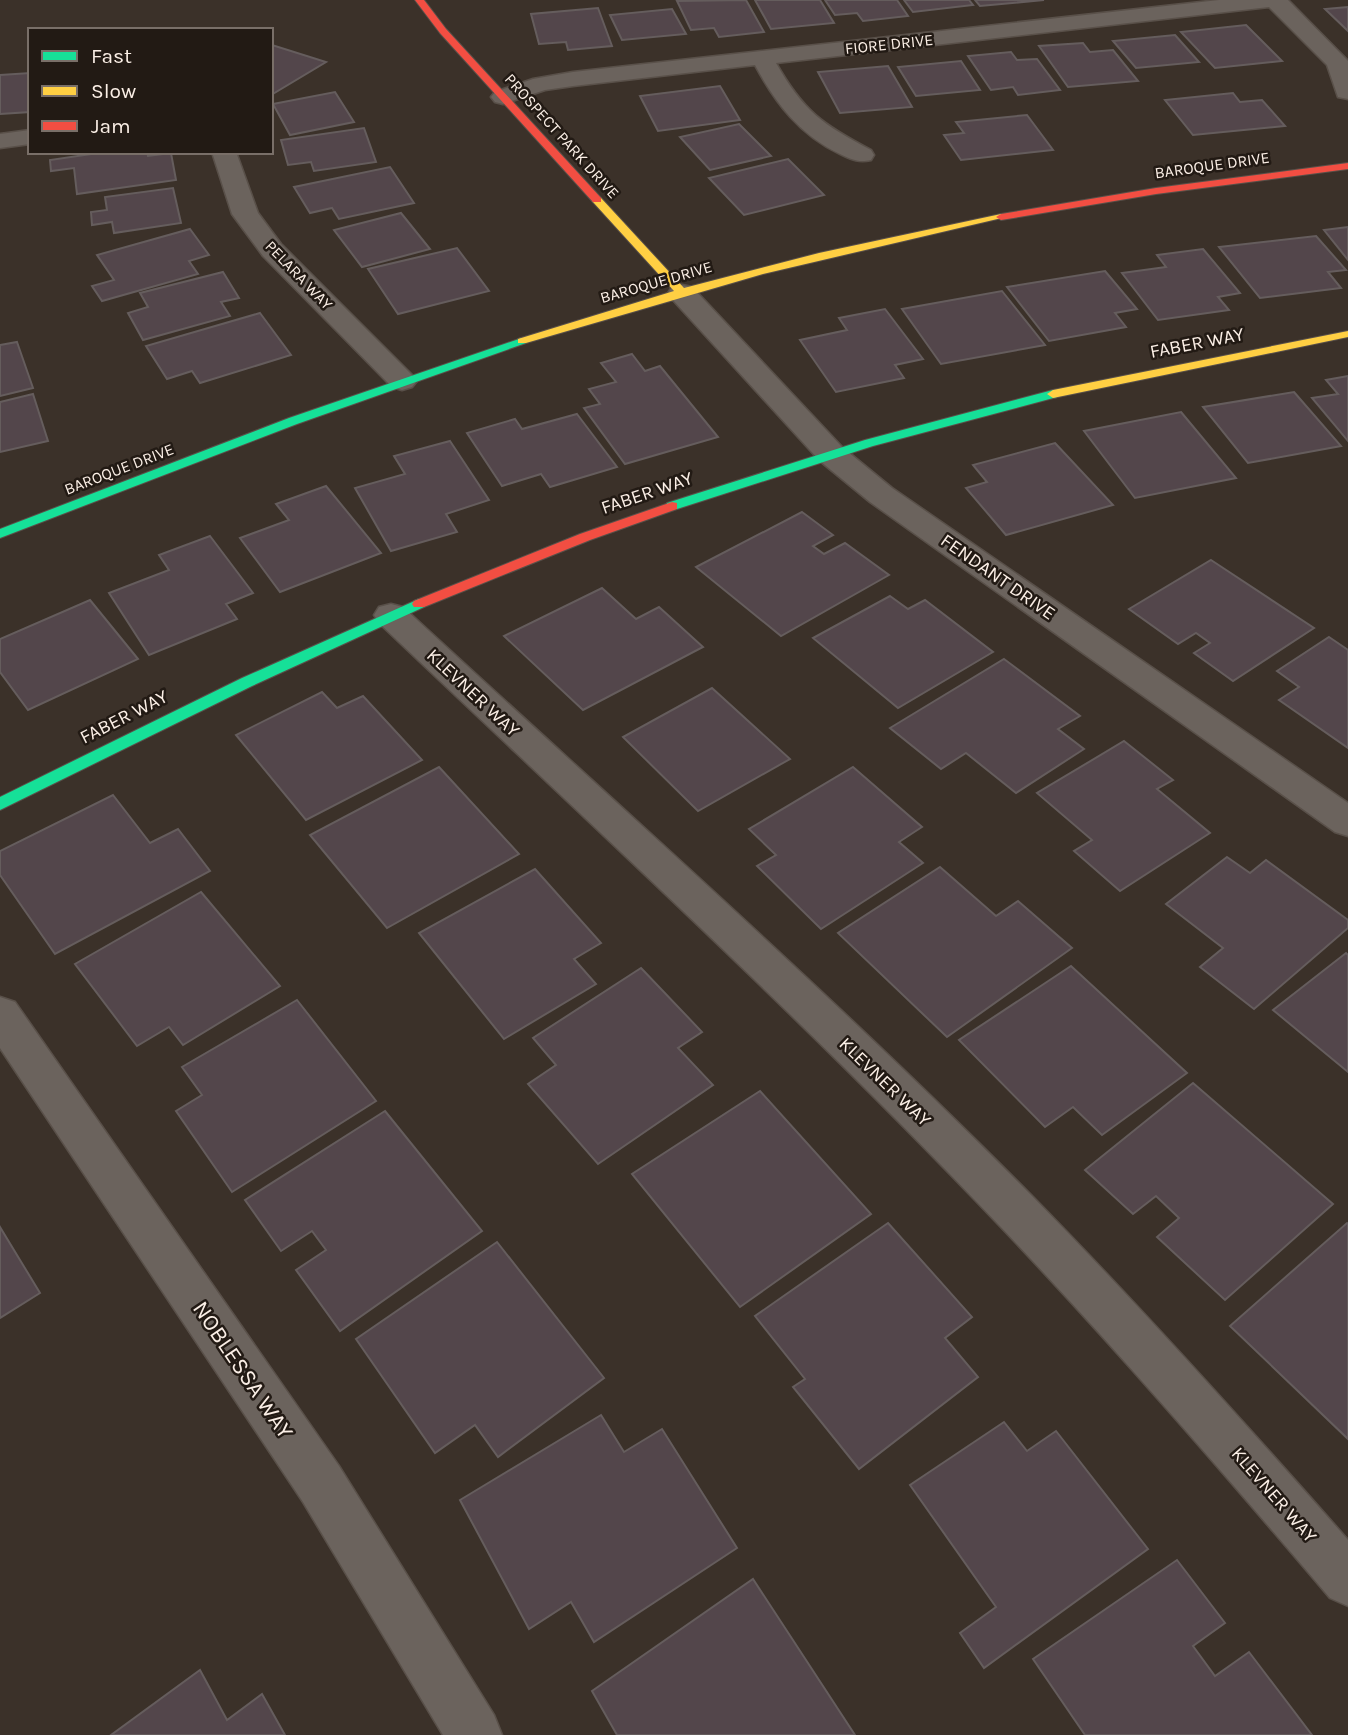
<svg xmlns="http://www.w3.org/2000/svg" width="1348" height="1735" viewBox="0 0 1348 1735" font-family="Karla,sans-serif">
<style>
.building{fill:#53464b;stroke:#655d5d;stroke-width:2}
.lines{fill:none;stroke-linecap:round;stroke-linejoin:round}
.street-casing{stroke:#595049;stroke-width:3}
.fast-casing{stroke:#595049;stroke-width:2}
.slow-casing{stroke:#595049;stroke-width:2}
.jam-casing{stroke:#595049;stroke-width:2}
.street{fill:#6b635d;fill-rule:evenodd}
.fast{fill:#16e098;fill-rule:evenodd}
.slow{fill:#ffcf43;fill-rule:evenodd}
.jam{fill:#f24e42;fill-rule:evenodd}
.labels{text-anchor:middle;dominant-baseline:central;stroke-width:5;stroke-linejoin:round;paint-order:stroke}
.far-street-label{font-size:16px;fill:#fbefe6;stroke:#221a14}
.street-label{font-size:19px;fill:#fbefe6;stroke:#221a14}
.near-street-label{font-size:23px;fill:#fbefe6;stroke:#221a14}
</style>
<rect width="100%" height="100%" fill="#3b3129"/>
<g class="building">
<polygon points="746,0 764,32 719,37 714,28 691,30 677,1"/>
<polygon points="755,0 820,0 834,23 771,29"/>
<polygon points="825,0 897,0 908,16 863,21 857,13 835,15"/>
<polygon points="904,0 969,0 973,5 913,12"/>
<polygon points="975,0 1044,0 980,6"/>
<polygon points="1348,7 1348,31 1325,9"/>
<polygon points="598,8 612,46 568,50 566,42 539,44 531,14"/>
<polygon points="672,9 686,34 622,40 610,15"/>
<polygon points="1246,25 1282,61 1215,68 1181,32"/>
<polygon points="1175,35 1199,62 1136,68 1113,41"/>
<polygon points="1083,43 1090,52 1113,50 1138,81 1068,87 1039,46"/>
<polygon points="271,45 272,45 326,62 271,95"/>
<polygon points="1011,52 1017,60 1037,59 1060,90 1018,95 1013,87 991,90 968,56"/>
<polygon points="961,61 980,90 916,96 898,67"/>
<polygon points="888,66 912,107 840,113 818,72"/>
<polygon points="30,73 30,112 0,114 0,75"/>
<polygon points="720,86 740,120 658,131 640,96"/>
<polygon points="335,92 354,122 290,135 273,104"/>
<polygon points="1233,93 1240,102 1262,100 1285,126 1193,135 1165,100"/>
<polygon points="1027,115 1053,150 961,160 944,135 964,133 956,122"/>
<polygon points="739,124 771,156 710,170 680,137"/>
<polygon points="364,128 376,162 314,171 311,162 288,165 281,140"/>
<polygon points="105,152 147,152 148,156 171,153 176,180 77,194 74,168 51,171 50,160"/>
<polygon points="788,159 824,195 744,215 709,178"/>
<polygon points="390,167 414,203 339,219 332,208 310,213 294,187"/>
<polygon points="173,188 181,223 114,233 112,222 92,225 91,212 107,210 105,197"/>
<polygon points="401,213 430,249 362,267 334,230"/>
<polygon points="1348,227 1348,260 1324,230"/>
<polygon points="190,229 209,255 189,261 198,274 102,301 92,286 114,280 97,255"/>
<polygon points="1316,236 1346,270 1328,272 1341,288 1260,298 1219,247"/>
<polygon points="457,248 489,291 398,314 368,269"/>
<polygon points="1203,249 1240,293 1218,297 1229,310 1158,320 1122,273 1166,267 1157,255"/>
<polygon points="1105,271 1137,309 1115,313 1126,327 1049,341 1007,287"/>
<polygon points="223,272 239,298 221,302 230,316 143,340 128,313 148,307 140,293"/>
<polygon points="1002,291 1045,345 941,364 902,309"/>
<polygon points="885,309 923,359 895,365 904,378 836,392 800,340 847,330 839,318"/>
<polygon points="260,313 291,355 200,383 192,371 167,379 146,346"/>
<polygon points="17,342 33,388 0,396 0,345"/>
<polygon points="632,354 645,371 660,366 718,437 625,464 584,408 600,404 589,389 616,382 601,363"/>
<polygon points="1348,376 1348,441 1312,398 1338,394 1326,380"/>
<polygon points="1294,392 1341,446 1248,463 1203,407"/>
<polygon points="33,394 48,441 0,452 0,402"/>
<polygon points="1181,412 1236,478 1135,498 1084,431"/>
<polygon points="577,414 617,467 550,487 541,474 502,486 467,433 515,419 522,429"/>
<polygon points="450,441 489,500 446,514 457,532 391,551 355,488 405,474 394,456"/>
<polygon points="1055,443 1113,505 1006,535 966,488 987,482 973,465"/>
<polygon points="326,486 381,553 280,592 240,538 289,520 276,504"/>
<polygon points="802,512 833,535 813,546 824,554 845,543 889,575 781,636 696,567"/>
<polygon points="210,536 253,593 226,604 237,619 149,655 109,593 169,570 159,555"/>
<polygon points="1211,560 1314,628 1233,681 1194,653 1210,643 1196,633 1178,644 1129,609"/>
<polygon points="602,588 636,619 659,607 703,647 583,710 504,636"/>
<polygon points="890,596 908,609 925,600 993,652 898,708 813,638"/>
<polygon points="90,600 138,659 28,710 0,672 0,639"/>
<polygon points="1329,637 1348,650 1348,748 1279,700 1299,687 1277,671"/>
<polygon points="1004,659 1080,716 1058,729 1084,749 1016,793 966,753 941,769 890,728"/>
<polygon points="712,688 790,759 698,811 623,737"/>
<polygon points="322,692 337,708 363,696 422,760 306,820 236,735"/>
<polygon points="1124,741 1173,780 1157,789 1210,833 1120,891 1074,851 1092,840 1037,793"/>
<polygon points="439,767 519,854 387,928 310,835"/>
<polygon points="853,767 922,827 899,842 923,863 821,929 757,866 776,855 749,829"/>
<polygon points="113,795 150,843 178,829 210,871 55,954 0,875 0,851"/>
<polygon points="1227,857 1250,873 1266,860 1348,920 1348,928 1254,1009 1200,967 1223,948 1166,904"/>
<polygon points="940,867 996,916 1018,901 1072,948 947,1037 838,933"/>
<polygon points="535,869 601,943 574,959 596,984 504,1039 419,933"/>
<polygon points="201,892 280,986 183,1045 169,1027 137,1046 75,964"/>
<polygon points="1346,953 1348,955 1348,1072 1273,1010"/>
<polygon points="1071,966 1187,1073 1102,1135 1073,1107 1045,1127 959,1040"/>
<polygon points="641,968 702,1032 678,1048 713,1085 598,1164 528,1084 556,1065 533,1038"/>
<polygon points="297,1000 376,1101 232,1192 176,1111 202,1095 182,1067"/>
<polygon points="1193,1083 1333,1204 1225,1300 1157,1237 1179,1218 1156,1196 1133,1214 1085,1170"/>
<polygon points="760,1091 871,1214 740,1307 632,1174"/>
<polygon points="385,1111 482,1231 340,1331 296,1270 326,1250 312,1231 281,1251 245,1200"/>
<polygon points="888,1223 972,1317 945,1338 978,1377 859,1469 793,1387 805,1379 755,1316"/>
<polygon points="1347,1223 1348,1224 1348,1439 1230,1326"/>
<polygon points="0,1227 40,1293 0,1318"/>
<polygon points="497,1242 604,1378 498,1457 475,1425 435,1453 356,1339"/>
<polygon points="601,1415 624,1452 662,1429 737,1548 594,1642 571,1602 529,1629 460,1500"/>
<polygon points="1004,1422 1027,1451 1056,1431 1148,1549 984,1668 960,1633 996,1607 910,1485"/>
<polygon points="1177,1560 1225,1623 1193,1646 1215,1676 1249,1652 1312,1735 1085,1735 1033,1659"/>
<polygon points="753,1579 855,1735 617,1735 592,1691"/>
<polygon points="200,1670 227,1720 262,1694 285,1735 111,1735"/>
</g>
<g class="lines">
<g class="street-casing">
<g id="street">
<path d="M 1219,0 L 1288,0 L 1348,61 L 1348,99 L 1338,97 L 1327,65 L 1269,7 L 776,63 C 803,111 823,125 871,150 L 874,155 L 871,160 C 858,163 851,159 840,154 C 800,135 776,104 755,65 L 573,86 L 545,90 L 503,104 L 495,102 L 491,97 L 495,92 L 533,79 L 573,72 Z"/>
<polygon points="30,130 30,144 0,148 0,134"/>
<polygon points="212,152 236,152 258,213 281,244 412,375 417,381 412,387 402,390 392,387 263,256 232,214"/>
<polygon points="682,285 692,287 842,447 892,488 1348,803 1348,836 1335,832 870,502 820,461 672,299 668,293 672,287"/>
<path d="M 391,604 L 403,607 C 614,802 830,992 1032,1196 C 1141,1307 1245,1423 1348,1540 L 1348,1606 L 1330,1598 C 1222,1471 1113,1345 998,1224 C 800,1016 587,821 379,623 L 374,615 L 379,607 Z"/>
<polygon points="0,997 15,1002 339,1466 494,1715 502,1735 443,1735 303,1502 0,1048"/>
</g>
</g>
<g class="fast-casing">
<g id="fast">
<polygon points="522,338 526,339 526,343 297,424 0,538 0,529 289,418"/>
<polygon points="1053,390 1057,391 1057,397 873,446 677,509 667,509 666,506 667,503 865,440"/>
<polygon points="419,599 426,604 424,607 252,686 0,810 0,797 242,678"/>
</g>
</g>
<g class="slow-casing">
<g id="slow">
<polygon points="597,197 601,198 684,288 819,253 1001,214 1006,217 763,274 526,343 518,343 518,339 674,291 593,202 592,200"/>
<polygon points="1348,331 1348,337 1053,398 1047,394 1053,390"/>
</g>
</g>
<g class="jam-casing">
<g id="jam">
<polygon points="415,0 424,0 446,29 601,198 601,202 593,202 440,33"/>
<polygon points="1348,163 1348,169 1156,194 1001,220 996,217 1001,214 1156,188"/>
<polygon points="672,502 677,503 677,509 590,540 424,607 414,607 412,604 414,601 580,534"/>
</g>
</g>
<use href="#street" class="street"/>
<use href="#fast" class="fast"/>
<use href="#slow" class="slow"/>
<use href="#jam" class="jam"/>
</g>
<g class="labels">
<g class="far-street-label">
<text transform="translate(889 44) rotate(-6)">FIORE DRIVE</text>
<text transform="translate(562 136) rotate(48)">PROSPECT PARK DRIVE</text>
<text transform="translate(1212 165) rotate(-8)">BAROQUE DRIVE</text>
<text transform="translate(299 275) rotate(46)">PELARA WAY</text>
<text transform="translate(656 282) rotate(-16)">BAROQUE DRIVE</text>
<text transform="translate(119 469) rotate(-21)">BAROQUE DRIVE</text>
</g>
<g class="street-label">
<text transform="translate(1197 343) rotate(-11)">FABER WAY</text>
<text transform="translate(647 493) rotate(-19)">FABER WAY</text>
<text transform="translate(998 577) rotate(35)">FENDANT DRIVE</text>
<text transform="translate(473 693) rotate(43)">KLEVNER WAY</text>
<text transform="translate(124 717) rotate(-27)">FABER WAY</text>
<text transform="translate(885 1082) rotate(44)">KLEVNER WAY</text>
<text transform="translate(1274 1495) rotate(49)">KLEVNER WAY</text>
</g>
<g class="near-street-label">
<text transform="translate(243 1370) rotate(56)">NOBLESSA WAY</text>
</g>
</g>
<rect x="28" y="28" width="245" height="126" fill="#221a14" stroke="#796f68" stroke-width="2"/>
<rect x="42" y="51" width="35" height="10" fill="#16e098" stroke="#796f68" stroke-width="2"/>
<text x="91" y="63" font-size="21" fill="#fbefe6">Fast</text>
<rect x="42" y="86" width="35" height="10" fill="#ffcf43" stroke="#796f68" stroke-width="2"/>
<text x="91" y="98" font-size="21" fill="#fbefe6">Slow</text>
<rect x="42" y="121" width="35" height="10" fill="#f24e42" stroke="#796f68" stroke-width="2"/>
<text x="91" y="133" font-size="21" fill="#fbefe6">Jam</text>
</svg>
